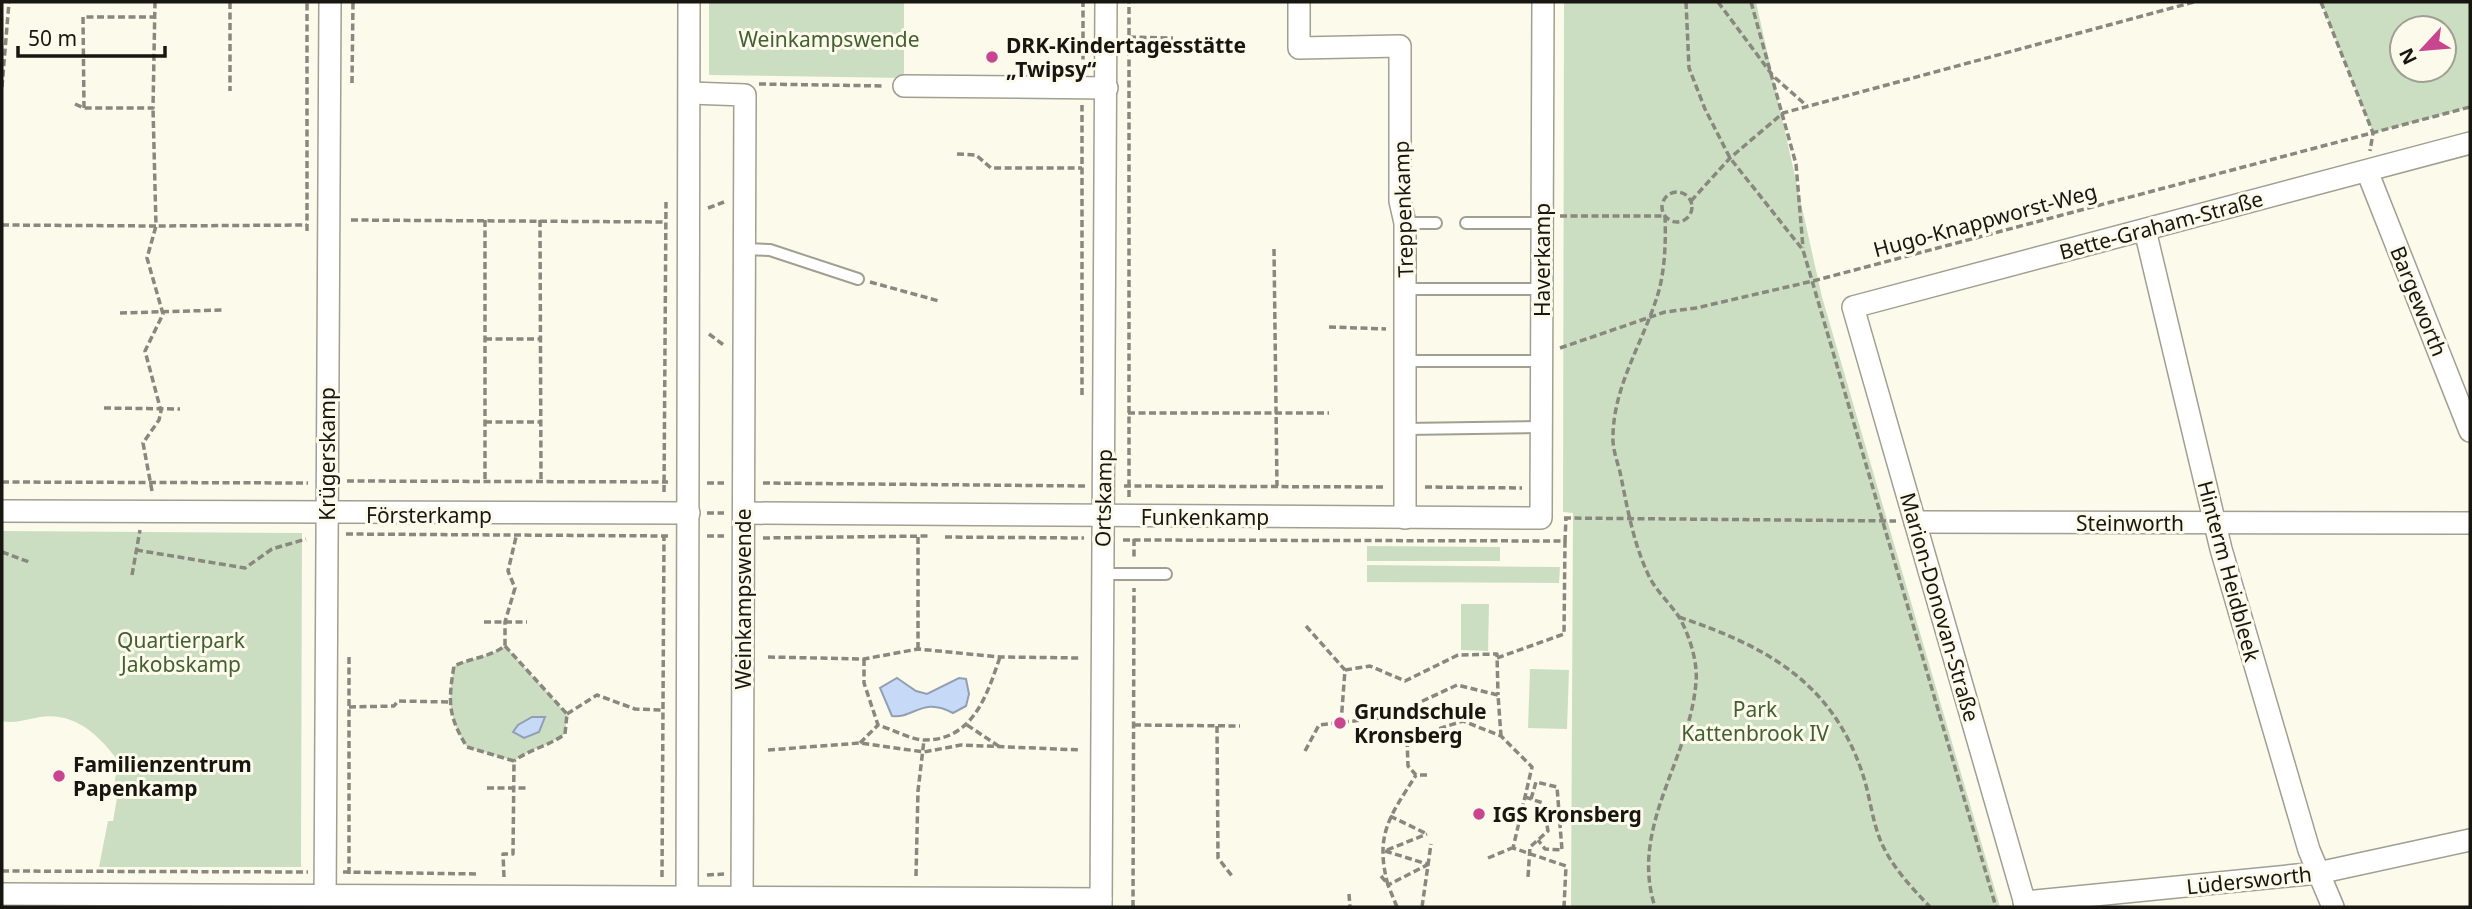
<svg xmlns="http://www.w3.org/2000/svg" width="2472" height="909" viewBox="0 0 2472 909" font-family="'Noto Sans',sans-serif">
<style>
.green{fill:#ccdec2;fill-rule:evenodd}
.water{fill:#c6daf8;stroke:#929fb3;stroke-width:2}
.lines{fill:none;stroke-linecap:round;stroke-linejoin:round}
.lane-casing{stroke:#a19f91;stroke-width:14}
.street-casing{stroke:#a19f91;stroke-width:24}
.path{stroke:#89887e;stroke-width:3.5;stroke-dasharray:7 3.5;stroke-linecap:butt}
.lane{stroke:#fff;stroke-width:10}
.street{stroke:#fff;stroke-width:21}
.poi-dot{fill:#c8468f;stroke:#fcfaeb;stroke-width:2.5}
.labels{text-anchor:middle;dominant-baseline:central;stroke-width:6;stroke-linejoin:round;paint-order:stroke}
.park-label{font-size:21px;fill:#435f32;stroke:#fcfaeb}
.poi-label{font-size:21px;font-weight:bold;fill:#171611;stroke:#fcfaeb;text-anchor:start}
.street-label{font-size:21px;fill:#171611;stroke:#fcfaeb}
</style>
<rect width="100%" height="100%" fill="#fcfaeb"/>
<g class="green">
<polygon points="709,2 904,2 904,78 709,75"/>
<polygon points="1564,2 1756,2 1822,297 2000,907 1571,907 1573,513 1563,512"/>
<path d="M 2321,2 L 2470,2 L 2470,107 L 2373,133 ZM 2402,28 L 2444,28 L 2444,70 L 2402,70 Z"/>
<path d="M 2,531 L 302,533 L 301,867 L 99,867 L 108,821 L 113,821 L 118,792 L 113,792 L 118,761 C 99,735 75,712 40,717 C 28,719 14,724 2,721 Z"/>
<polygon points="1367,546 1500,547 1500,561 1367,561"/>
<polygon points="1367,565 1560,567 1559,583 1367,582"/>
<polygon points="1461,604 1489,604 1488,651 1461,650"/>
<path d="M 505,646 L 567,714 L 565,734 C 549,746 530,749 514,761 L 467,747 C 448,716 448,702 454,666 C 471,658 490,657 505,646 Z"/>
<polygon points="1530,669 1569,670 1567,729 1528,728"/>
</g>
<g class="water">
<path d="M 897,678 L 916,691 L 927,694 L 959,678 L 966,679 L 969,694 L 966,706 L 953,713 C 922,696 914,719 892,716 L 880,688 Z"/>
<polygon points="532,717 545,717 539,732 524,738 513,732 518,725"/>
</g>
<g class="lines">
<g class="lane-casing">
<g id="lane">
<polyline points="1405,223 1436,223"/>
<polyline points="1466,223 1542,223"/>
<polyline points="745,249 770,250 858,279"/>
<polyline points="1405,289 1543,289"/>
<polyline points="1406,361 1542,361"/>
<polyline points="1405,429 1542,427"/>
<polyline points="1103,574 1166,574"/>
</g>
</g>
<g class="street-casing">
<g id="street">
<polyline points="1299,2 1299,48 1400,46 1400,201 1405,223 1405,518"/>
<polyline points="904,86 1107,88"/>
<polyline points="690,93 745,95 742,907"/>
<polyline points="2367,171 2470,431"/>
<polyline points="2145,230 2221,549 2309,850 2333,907"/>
<polyline points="2,511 689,513"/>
<polyline points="744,513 1541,518 1543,2"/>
<polyline points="1915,522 2470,523"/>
<polyline points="2,894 1101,899"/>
<polyline points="2024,902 2318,873 2470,840"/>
<polyline points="325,907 330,2"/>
<polyline points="687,907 689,2"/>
<polyline points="1101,907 1106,2"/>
<polyline points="2026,907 1853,307 2470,143"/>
</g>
</g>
<g class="path">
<polyline points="230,2 230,91"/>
<polyline points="1686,2 1689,68 1705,109 1730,158 1803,250 1996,907"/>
<polyline points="1718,2 1773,76 1807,106"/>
<polyline points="1751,2 1796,164 1803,248"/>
<polyline points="2321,2 2373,133 2370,151"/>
<polyline points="1129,37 1173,38"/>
<polyline points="1083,70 1083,2"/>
<polyline points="352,83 353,2"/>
<polyline points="759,84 884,86"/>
<polyline points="2,87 9,2"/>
<polyline points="75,104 84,108 153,108 155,2"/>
<polyline points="84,108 83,17 155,17"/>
<polyline points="957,154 976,155 991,168 1082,168"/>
<circle cx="1677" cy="207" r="15"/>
<polyline points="1691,201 1730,158 1783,113 2194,2"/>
<polyline points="708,208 724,202"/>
<path d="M 1560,216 L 1665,216 C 1666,242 1665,275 1656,300 C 1641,345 1614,387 1613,435 C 1612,447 1617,461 1620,472 C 1627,506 1633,542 1648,574 C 1655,590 1669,602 1679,617 C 1689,634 1698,662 1696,682 C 1690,760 1629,827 1655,907"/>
<polyline points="351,220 666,222"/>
<polyline points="485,220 485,481"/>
<polyline points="540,220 541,481"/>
<polyline points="2,225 156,226 153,108"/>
<polyline points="307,231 307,2"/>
<polyline points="1274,249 1277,486"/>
<polyline points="870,282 939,301"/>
<polyline points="120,313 222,310"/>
<polyline points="1329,327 1386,329"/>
<polyline points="709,334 725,346"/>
<polyline points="485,339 540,339"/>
<polyline points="1560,348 1665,312 1696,308 1813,281 2470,107"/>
<polyline points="1082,395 1082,105"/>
<polyline points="104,408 180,409"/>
<polyline points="1128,413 1329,413"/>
<polyline points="485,422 541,422"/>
<polyline points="347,481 668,482"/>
<polyline points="2,482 308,483"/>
<polyline points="707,483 724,483"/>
<polyline points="763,483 1085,486"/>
<polyline points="1124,486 1386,487"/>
<polyline points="1425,487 1522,488"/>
<polyline points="152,491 143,443 159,420 161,411 145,351 163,314 147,258 156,226 307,225"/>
<polyline points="664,492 666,202"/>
<polyline points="1129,497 1129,2"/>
<polyline points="707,513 724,513"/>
<polyline points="1564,518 1896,521"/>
<polyline points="346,534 668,536"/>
<polyline points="707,536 724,536"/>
<polyline points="945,537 1084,538"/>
<polyline points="763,538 930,536"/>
<polyline points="1134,539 1134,559"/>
<polyline points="1123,540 1565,541 1566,518"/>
<polyline points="136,550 245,568 272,549 306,539"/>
<polyline points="2,552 29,562"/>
<polyline points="132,575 140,530"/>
<path d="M 1679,617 C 1765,646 1831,681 1862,772 C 1870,795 1872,822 1882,844 C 1893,868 1912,888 1930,907"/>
<polyline points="484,622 527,622"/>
<polyline points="1306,626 1345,670 1341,723"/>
<path d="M 505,646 L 567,714 L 565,734 C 549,746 530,749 514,761"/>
<polyline points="918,649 918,537"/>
<polyline points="349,657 349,874"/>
<polyline points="768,657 864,659 918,649 1000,657 1081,658"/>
<polyline points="1497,658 1564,634 1565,541"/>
<path d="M 864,659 L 864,683 L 878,725 C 892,729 911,740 925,740 C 973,740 987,695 1000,657"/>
<polyline points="1345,670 1370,666 1405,681 1458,655 1497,654 1498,695"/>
<polyline points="349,707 394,706 398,701 448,702"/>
<polyline points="567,714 597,695 635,709 663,710"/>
<polyline points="967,725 1000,747"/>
<polyline points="1134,725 1240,726"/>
<polyline points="1217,726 1218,858 1232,876"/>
<polyline points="860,743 878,725"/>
<polyline points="768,750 860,743 924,752 961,745 1081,750"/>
<polyline points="1305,751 1319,725 1388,717 1457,685 1498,695 1501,736"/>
<polyline points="1427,775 1416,775 1408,766 1407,739 1463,721 1501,736 1532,767 1513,848 1566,866 1564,907"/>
<polyline points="487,788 529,788"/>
<polyline points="1525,797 1543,803 1548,831 1530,847 1528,877"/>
<polyline points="1531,799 1536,782 1557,787 1562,850 1545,849 1538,840"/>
<polyline points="1390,816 1427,834"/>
<polyline points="1387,850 1427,834"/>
<polyline points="1385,851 1427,864"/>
<polyline points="1488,858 1512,848"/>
<polyline points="2,871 308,872"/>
<polyline points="343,872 479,874"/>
<polyline points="707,875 724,874"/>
<polyline points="916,876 918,791 924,740"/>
<polyline points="1381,876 1387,883"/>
<path d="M 504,877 L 503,854 L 513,854 L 514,761 L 467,747 C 448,716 448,702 454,666 C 471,658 490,657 505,646 L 505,622 L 515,588 L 508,571 L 516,537"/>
<polyline points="662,877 664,535"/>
<path d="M 1388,885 C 1374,834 1391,815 1416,775"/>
<polyline points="1349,894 1350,907"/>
<polyline points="1133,907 1134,588"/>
<polyline points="1397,907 1388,885 1429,864"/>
<polyline points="1422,907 1431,844"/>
</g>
<use href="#lane" class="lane"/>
<use href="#street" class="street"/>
</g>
<g class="poi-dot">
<circle cx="992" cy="57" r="7"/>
<circle cx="1340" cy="723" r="7"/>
<circle cx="59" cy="776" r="7"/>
<circle cx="1479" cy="814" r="7"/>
</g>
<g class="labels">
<g class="park-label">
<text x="829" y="39">Weinkampswende</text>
<text x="181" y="640">Quartierpark<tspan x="181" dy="24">Jakobskamp</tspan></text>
<text x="1755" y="709">Park<tspan x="1755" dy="24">Kattenbrook IV</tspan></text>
</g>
<g class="poi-label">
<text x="1006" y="45">DRK-Kindertagesstätte<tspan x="1006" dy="24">„Twipsy“</tspan></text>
<text x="1354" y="711">Grundschule<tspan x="1354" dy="24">Kronsberg</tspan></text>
<text x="73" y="764">Familienzentrum<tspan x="73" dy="24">Papenkamp</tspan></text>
<text x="1493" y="814">IGS Kronsberg</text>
</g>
<g class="street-label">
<text transform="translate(1403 209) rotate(-92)">Treppenkamp</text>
<text transform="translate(1985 220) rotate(-15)">Hugo-Knappworst-Weg</text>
<text transform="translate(2161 225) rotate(-15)">Bette-Graham-Straße</text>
<text transform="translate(1542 260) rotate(-90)">Haverkamp</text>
<text transform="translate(2419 301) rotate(68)">Bargeworth</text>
<text transform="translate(327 454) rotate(-90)">Krügerskamp</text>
<text transform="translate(1103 498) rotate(-89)">Ortskamp</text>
<text x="429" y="515">Försterkamp</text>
<text x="1205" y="517">Funkenkamp</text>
<text x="2130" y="523">Steinworth</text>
<text transform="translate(2229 571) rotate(75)">Hinterm Heidbleek</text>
<text transform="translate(743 599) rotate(-90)">Weinkampswende</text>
<text transform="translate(1940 607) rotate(74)">Marion-Donovan-Straße</text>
<text transform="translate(2249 880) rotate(-6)">Lüdersworth</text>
</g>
</g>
<rect width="2472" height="909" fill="none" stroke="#171611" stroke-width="7"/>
<g transform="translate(2423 49) rotate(244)"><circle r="33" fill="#fcfaeb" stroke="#a09f94" stroke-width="2"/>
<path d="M0-5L12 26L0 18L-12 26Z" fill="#c8468f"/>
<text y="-10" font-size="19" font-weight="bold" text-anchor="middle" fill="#171611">N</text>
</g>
<path d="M18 46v10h147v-10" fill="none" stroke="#171611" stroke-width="3.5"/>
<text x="28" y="46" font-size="21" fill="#171611" stroke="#fcfaeb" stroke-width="5" paint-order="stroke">50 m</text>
</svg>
